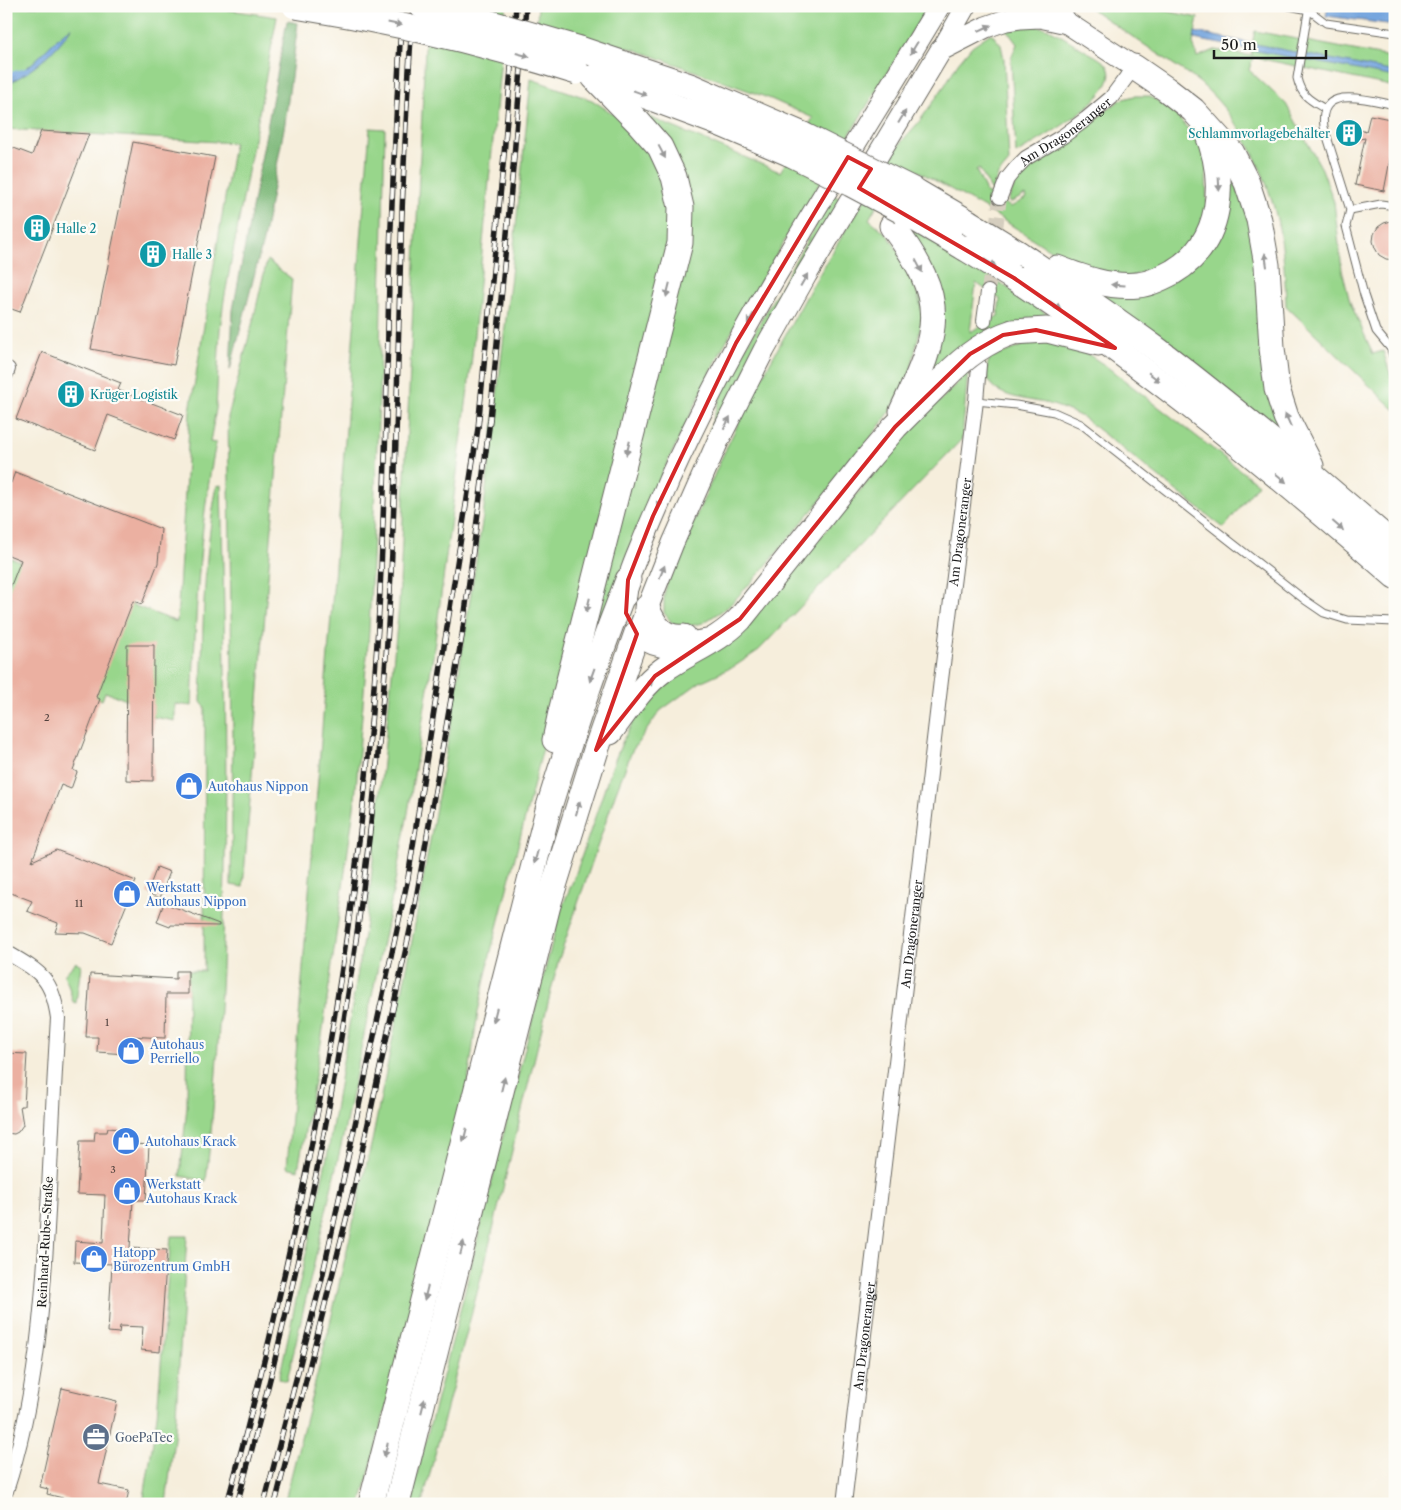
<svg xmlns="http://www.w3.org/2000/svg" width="1401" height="1510" viewBox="0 0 1401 1510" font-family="'Libre Caslon Text',serif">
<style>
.green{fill:#98d68b;stroke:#5a7954;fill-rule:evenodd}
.forest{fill:#7ab777;stroke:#4b6a4a}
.water{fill:#74a5de;stroke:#48607d}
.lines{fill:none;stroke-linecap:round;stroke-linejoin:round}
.stream{stroke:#74a5de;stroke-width:4.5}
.building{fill:#ebb0a1}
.street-tunnel{stroke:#d5cebf;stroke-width:14;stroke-dasharray:14 7;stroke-linecap:butt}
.lane-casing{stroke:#68665f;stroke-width:9}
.street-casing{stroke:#68665f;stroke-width:16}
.secondary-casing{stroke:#68665f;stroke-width:21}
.primary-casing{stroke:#68665f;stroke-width:23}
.highway-casing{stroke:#68665f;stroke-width:27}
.lane{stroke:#fff;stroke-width:7}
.street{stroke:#fff;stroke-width:14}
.secondary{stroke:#fff;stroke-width:19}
.primary{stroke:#fff;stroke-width:21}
.highway{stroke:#fff;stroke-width:25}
.rail-casing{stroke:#1c1c1c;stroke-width:5.5}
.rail{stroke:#fdfcf7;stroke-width:4;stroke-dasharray:11;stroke-linecap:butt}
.highway-bridge-casing{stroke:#68665f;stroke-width:27;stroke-linecap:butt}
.highway-bridge{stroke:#fff;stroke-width:25}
.oneway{fill:#999}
.marked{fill:none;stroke:#d62828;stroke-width:4;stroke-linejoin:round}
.labels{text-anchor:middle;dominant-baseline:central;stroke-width:4.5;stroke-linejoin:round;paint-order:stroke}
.number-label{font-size:10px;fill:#50413d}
.street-label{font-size:12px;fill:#1c1c1c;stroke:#fdfcf7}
.culture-label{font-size:12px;fill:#0d838f;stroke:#fdfcf7;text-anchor:start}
.shop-label{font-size:12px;fill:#366cbe;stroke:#fdfcf7;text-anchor:start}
.service-label{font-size:12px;fill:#4e5e75;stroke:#fdfcf7;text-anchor:start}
</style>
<rect width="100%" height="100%" fill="#fdfcf7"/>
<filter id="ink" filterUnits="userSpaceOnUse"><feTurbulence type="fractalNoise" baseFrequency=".02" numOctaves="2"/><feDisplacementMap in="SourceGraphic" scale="10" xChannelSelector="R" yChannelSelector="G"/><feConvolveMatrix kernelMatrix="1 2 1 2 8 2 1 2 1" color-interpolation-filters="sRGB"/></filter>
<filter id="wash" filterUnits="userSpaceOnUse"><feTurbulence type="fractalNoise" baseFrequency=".0096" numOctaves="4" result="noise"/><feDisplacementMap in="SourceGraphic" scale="20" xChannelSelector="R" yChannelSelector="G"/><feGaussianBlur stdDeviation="1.12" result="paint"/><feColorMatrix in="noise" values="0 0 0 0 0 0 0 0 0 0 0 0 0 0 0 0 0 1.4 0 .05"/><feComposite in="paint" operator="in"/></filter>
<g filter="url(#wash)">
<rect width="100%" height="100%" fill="#f6eedc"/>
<g class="green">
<path d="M 6,6 L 203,6 L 277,17 L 224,300 L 220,329 L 216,409 L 210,442 L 216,443 C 198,530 196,618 192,706 L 175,704 L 175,721 L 153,717 L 127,700 L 105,692 L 102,700 L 95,697 L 6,598 L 6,556 L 177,622 L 190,411 L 234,143 L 6,129 Z"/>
<polygon points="427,6 506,6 471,366 433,656 408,813 388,918 343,1137 287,1381 279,1379 328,1152 368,910 399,605"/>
<polygon points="538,6 928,6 782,245 723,347 658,482 583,672 687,249 642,114 780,172 813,118 771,99 634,49 591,40 537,22"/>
<path d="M 1087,6 L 1143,6 L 1198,18 L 1193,43 L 1197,57 L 1215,50 L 1252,56 L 1251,48 L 1255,31 L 1395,58 L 1395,87 L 1253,57 L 1249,70 L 1286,104 L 1322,169 L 1334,202 L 1342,270 L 1350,302 L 1373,354 L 1383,351 L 1395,389 L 1395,410 L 1286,306 C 1285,277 1284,248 1277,219 C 1265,169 1239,117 1200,83 C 1188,73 1175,66 1163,57 C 1137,40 1112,23 1087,6 Z"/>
<path d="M 1028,24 C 1036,26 1044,27 1051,30 C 1062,36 1073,43 1084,50 C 1091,54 1100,58 1106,64 C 1130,92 1033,143 1016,154 L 1011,58 L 1017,44 L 1005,28 Z"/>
<polygon points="991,33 1001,45 1004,59 1009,162 998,175 992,192 979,168 976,170 986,192 1011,207 1026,198 1025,195 1010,203 1008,201 1016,182 1026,169 1036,161 1080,132 1120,100 1134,96 1148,96 1158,101 1174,113 1197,139 1206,158 1207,218 1176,260 1127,278 1081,267 1050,250 986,209 902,162 869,219 887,234 911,270 923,316 909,378 889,413 857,456 760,573 728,607 703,623 689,626 681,627 673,624 664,613 664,595 667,583 722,457 750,399 810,290 857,211 902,141 919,122 945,85 958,63 972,46"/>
<polygon points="531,79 592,100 629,124 647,146 660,171 670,201 671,233 573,631 491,951 478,1012 465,1101 361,1504 284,1504 328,1332 372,1141 408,963 449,735 483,516 511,275"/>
<polygon points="370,128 385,129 379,396 369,631 355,800 321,1043 298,1170 287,1167"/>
<polygon points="1222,152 1251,223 1290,441 1094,293 1193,265"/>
<polygon points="833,195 842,200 713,431 709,431 725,383"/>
<path d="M 914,230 L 1011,290 L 1054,319 L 923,391 L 929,373 L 912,234 ZM 976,283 L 1000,299 L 998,316 L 970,332 Z"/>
<polygon points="267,260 292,279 243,887 231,885 233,734 228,417 253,321"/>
<path d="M 1040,339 L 1080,349 L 1106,366 L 1258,484 L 1224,528 L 1082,417 C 1070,411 1058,406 1045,403 C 1021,398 974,396 990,358 L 1022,346 L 1019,341 Z"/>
<polygon points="968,371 962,439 759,650 735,666 700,682 660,711 632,751 616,792 558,962 485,1262 422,1504 409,1504 456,1327 510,1107 560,912 575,876 612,767 624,738 642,707 660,687 790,573 936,401 939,402"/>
<path d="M 221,485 C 227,717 232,950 206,1181 L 180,1176 L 187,1106 L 188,971 L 204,971 L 205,707 L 201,702 C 203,629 203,557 217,486 Z"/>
<polygon points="76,962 81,965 76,1003 73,1002 68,984 64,975"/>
<polygon points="171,1236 187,1236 175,1430 166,1504 143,1504 157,1416"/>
</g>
<polygon class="forest" points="287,21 298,23 285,123 263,241 230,370 233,310"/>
<g class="water">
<polygon points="1328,6 1395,6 1395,25 1326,16"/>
<path d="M 72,27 C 55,53 34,70 6,85 L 6,80 C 34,69 48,43 72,27 Z"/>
<polygon points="1195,32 1395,72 1395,77 1194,39"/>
</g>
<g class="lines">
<polyline class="stream" points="6,76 27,70"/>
</g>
<g id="blocks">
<g class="building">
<polygon points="1370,115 1395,120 1395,134 1384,191 1355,185 1365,138 1348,141 1345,140 1342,135 1343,128 1350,126 1366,132"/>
<polygon points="41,131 89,134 20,312 6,307 6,145 32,155"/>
<polygon points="133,142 215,157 174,365 91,349"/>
<polygon points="1395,220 1395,260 1386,259 1379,255 1375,248 1373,241 1374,234 1378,227 1384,223"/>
<polygon points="42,352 121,383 118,390 183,415 174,440 108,415 95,450 16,419"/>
<polygon points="15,472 161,529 158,563 142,604 133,601 96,697 100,699 73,770 77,772 71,789 61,785 32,861 56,850 136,881 111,943 85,933 55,932 58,923 27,911 32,901 6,891 6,598 21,560 6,554 6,481 11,483"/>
<polygon points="127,645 154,645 153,781 126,780"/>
<polygon points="157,867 170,872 160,898 147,893"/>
<polygon points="164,903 219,924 219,926 171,925 170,927 157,922"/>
<polygon points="176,971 188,971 188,994 166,994 165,1038 127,1036 126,1054 97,1052 98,1037 86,1037 90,974 176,979"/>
<polygon points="6,1053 27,1054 24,1106 20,1106 23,1125 18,1132 14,1134 6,1133"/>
<polygon points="108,1128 120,1129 119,1143 149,1145 146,1200 133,1200 130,1248 167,1250 160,1352 141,1350 143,1327 120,1326 119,1333 108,1332 112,1264 74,1262 75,1241 103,1243 105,1195 77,1194 80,1141 94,1141 95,1132 107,1132"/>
<polygon points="62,1388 117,1401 99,1484 129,1490 126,1504 86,1504 47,1494 48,1489 40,1487"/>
</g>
</g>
</g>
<g filter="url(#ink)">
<use href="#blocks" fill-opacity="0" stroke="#68665f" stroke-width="1"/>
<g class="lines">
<polyline class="street-tunnel" points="988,292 1000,197"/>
<g class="lane-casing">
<g id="lane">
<polyline points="1289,6 1309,10 1326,23 1395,33"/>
<path d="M 1309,6 L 1297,78 C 1301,96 1310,100 1325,109"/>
<path d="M 1395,105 C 1370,100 1317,83 1324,127 L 1350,210 L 1381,204 L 1395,206"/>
<polyline points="1350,210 1346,226 1364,295 1376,331 1391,349 1395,363"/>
<polyline points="976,401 1016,405 1054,412 1081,424 1305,600 1324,613 1347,620 1395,622"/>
</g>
</g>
<g class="street-casing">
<g id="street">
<path id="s1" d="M 1000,197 L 1007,179 L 1016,168 L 1026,158 L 1063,136 L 1086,119 L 1111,98 L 1134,67"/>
<polyline points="984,321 988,292"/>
<polyline points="6,374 8,369"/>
<path d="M 6,952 C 40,972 52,977 58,1018 C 54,1083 51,1147 48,1211 C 43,1306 36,1400 6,1491"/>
<path id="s2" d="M 844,1504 L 941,680 L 976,401 L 979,365"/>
</g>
</g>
<g class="secondary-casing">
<polyline id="secondary" points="941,50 966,6"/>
</g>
<g class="primary-casing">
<g id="primary">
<polyline points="1060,13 1067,23 1134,67"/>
<path d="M 626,596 C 627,578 634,563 641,546 C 650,523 660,502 669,480 C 744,313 846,162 939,6"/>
<polyline points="641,624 673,543 718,441 764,350 806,275 941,50 986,27 1006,20 1020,18 1040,17 1067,23"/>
</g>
</g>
<g class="highway-casing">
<g id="highway">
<polyline points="580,49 690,86 803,135"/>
<polyline points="1134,67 1166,89 1193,110 1232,153 1247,183 1259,220 1267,265 1272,348 1277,389 1286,417 1311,466"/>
<polyline points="598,78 721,124 791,154"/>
<polyline points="915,191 968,222"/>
<polyline points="902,211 965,248"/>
<path d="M 892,226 C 949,300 940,331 902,411"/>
<path d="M 1018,253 C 1064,284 1110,315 1155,348 C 1238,411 1316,478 1395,546"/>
<path d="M 1057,268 C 1083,278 1109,288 1138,285 C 1150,284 1162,278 1173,272 C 1224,242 1227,179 1206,130"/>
<path d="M 1014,278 C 1149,368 1273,470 1395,576"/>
<polyline points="1013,332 1047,330 1098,343"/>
<path d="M 647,608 C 654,626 663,639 684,637"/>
<path d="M 610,732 C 626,711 641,686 663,670 C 688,652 719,641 740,619 L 865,462 L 895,427 L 944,378"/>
<polyline points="555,740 561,712 680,243 681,207 674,177 660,147 638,122 594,77"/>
<path d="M 371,1504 L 548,810 C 572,732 598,656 628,580"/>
<path d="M 397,1504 L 548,905 L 596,750 L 637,633 C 660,650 681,647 707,642"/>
</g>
</g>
<use href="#lane" class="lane"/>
<use href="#street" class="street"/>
<use href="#secondary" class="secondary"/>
<use href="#primary" class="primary"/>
<use href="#highway" class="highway"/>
<g class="rail-casing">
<g id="rail">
<path d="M 227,1504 C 298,1245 350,980 372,712 C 384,568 386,424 389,280 C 392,188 397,97 402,6"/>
<path d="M 237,1504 C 320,1207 374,899 390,591 C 396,487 397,383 400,280 C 402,188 407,97 413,6"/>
<polyline points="264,1504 322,1278 408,878 478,428 504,155 516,6"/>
<polyline points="275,1504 354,1188 413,916 462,636 490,420 514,157 526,6"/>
</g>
</g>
<use href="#rail" class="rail"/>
<g class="highway-bridge-casing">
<g id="highway-bridge">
<path d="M 295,6 C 391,21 484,43 577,72"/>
<polyline points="422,6 484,21 580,49"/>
<polyline points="803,135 915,191"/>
<polyline points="791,154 851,184 902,211"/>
<polyline points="968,222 1018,253"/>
<polyline points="965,248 1014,278"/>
<path d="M 944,378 C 964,357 985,341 1013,332"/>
</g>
</g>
<use href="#highway-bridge" class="highway-bridge"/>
</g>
<defs><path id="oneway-solid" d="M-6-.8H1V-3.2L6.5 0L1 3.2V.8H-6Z" transform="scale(1.25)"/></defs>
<g class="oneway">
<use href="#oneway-solid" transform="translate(395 24) rotate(11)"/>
<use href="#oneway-solid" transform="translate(985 28) rotate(-25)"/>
<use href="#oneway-solid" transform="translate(914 48) rotate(121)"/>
<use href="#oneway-solid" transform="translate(523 55) rotate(15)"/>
<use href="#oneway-solid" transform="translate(640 93) rotate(20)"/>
<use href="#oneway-solid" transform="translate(902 117) rotate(-59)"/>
<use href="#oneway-solid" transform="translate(662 152) rotate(62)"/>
<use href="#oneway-solid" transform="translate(1219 184) rotate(87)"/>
<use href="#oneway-solid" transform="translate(1266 260) rotate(-98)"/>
<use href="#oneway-solid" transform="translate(990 263) rotate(32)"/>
<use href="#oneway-solid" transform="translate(919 266) rotate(62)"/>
<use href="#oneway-solid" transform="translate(804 280) rotate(-60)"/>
<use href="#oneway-solid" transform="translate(1118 285) rotate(-176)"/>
<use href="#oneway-solid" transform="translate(668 290) rotate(104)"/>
<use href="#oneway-solid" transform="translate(1055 305) rotate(34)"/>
<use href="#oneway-solid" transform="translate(751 318) rotate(120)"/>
<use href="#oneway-solid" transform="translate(1154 377) rotate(38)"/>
<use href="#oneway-solid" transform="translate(1288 420) rotate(-113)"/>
<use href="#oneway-solid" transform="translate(727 423) rotate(-63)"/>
<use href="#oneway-solid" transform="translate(628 448) rotate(104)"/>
<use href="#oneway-solid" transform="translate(1281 478) rotate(40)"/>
<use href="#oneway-solid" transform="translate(660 501) rotate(114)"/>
<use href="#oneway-solid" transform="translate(1338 526) rotate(41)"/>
<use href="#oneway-solid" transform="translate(662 572) rotate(-68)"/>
<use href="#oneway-solid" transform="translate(588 605) rotate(104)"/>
<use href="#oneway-solid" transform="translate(592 675) rotate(110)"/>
<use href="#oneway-solid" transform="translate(648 685) rotate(-47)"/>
<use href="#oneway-solid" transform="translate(578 808) rotate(-73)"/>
<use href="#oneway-solid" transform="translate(536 857) rotate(105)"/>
<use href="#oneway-solid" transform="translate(495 1015) rotate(104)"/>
<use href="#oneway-solid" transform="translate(503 1084) rotate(-76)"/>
<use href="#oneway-solid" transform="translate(465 1135) rotate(104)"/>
<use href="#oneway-solid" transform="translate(462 1248) rotate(-76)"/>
<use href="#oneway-solid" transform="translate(426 1293) rotate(104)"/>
<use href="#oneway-solid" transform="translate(423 1406) rotate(-76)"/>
<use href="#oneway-solid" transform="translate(386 1450) rotate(104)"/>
</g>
</g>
<path class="marked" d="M 848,157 L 871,169 L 859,188 L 1014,278 L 1115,348 L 1036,330 L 1003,335 L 970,354 L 895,427 L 740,619 L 655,676 L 596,750 L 637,634 L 626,613 L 628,580 L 653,516 L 736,343 Z"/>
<defs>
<g id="building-disc" transform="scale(1.4375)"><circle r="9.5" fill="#0f9aa8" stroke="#fdfcf7"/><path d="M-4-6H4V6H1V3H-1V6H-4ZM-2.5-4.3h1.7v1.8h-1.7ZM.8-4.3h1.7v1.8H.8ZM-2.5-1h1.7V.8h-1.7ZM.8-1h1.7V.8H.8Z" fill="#fff"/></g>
<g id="shop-disc" transform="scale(1.4375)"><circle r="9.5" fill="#3f7fe0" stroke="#fdfcf7"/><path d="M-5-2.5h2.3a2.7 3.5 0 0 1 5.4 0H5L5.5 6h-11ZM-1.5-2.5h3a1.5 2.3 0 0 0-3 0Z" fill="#fff"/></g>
<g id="office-disc" transform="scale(1.4375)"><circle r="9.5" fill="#5c6f8a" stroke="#fdfcf7"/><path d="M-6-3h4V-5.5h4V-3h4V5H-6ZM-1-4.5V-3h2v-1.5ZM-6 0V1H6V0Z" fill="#fff"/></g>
</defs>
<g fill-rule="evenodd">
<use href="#building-disc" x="1349" y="133"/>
<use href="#building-disc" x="37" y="228"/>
<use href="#building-disc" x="153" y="254"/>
<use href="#building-disc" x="71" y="394"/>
<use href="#shop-disc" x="189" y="786"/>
<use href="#shop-disc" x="127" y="894"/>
<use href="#shop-disc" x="131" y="1051"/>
<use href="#shop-disc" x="126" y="1141"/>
<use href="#shop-disc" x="127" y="1191"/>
<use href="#shop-disc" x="94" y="1259"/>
<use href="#office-disc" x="96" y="1437"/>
</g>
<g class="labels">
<g class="number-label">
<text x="47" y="717">2</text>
<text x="79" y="903">11</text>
<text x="107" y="1022">1</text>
<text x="113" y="1169">3</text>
</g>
<g class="street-label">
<text stroke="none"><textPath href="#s1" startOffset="95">Am Dragoneranger</textPath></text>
<text stroke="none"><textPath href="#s2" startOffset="979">Am Dragoneranger</textPath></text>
<text stroke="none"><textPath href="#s2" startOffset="574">Am Dragoneranger</textPath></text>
<text transform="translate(45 1242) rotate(-87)">Reinhard-Rube-Straße</text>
<text stroke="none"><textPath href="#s2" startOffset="169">Am Dragoneranger</textPath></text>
</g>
<g class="culture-label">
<text x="1330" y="133" text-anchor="end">Schlammvorlagebehälter</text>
<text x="56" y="228">Halle 2</text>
<text x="172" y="254">Halle 3</text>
<text x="90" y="394">Krüger Logistik</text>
</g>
<g class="shop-label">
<text x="208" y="786">Autohaus Nippon</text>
<text x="146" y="887">Werkstatt<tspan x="146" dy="14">Autohaus Nippon</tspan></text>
<text x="150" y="1044">Autohaus<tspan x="150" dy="14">Perriello</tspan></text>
<text x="145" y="1141">Autohaus Krack</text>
<text x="146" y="1184">Werkstatt<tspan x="146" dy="14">Autohaus Krack</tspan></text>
<text x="113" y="1252">Hatopp<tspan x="113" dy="14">Bürozentrum GmbH</tspan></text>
</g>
<g class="service-label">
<text x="115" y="1437">GoePaTec</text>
</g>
</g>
<rect width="1401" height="1510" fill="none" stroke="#fdfcf7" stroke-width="25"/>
<path d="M1214 50v8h112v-8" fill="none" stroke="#1c1c1c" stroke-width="2.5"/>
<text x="1221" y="50" font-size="15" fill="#1c1c1c" stroke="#fdfcf7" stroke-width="4" paint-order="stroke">50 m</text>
</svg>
